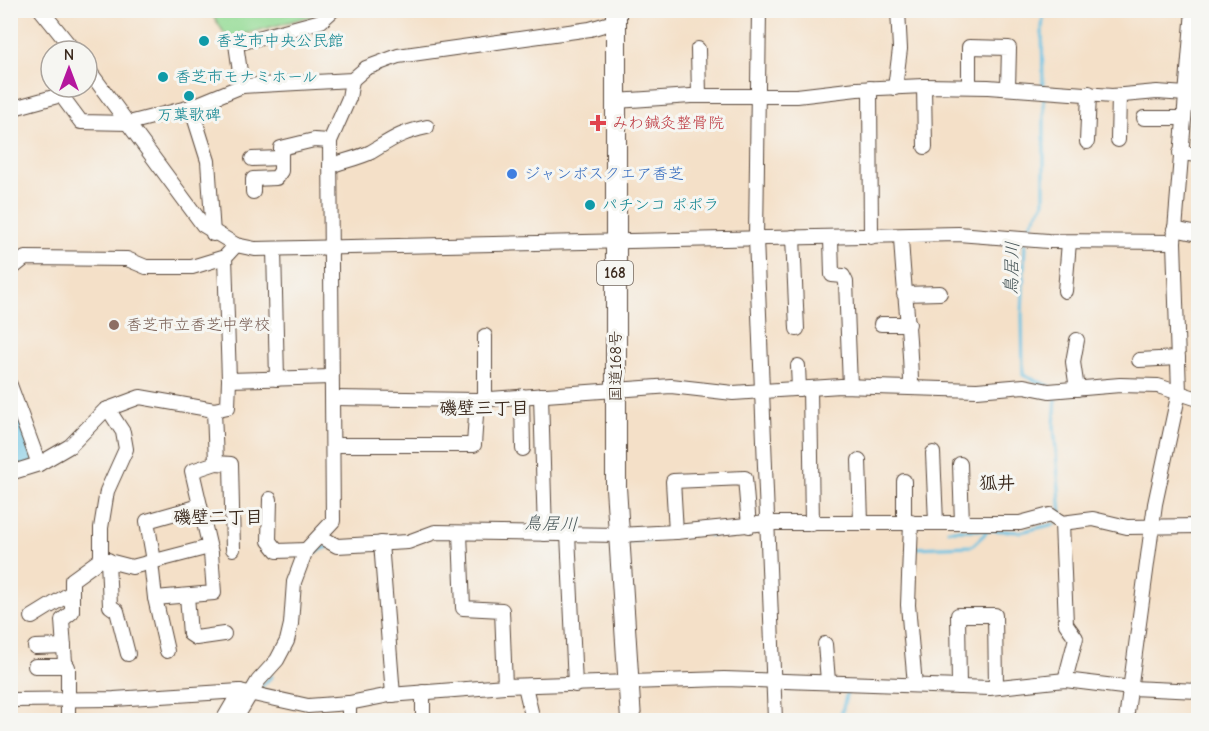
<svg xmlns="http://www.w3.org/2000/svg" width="1209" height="731" viewBox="0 0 1209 731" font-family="'Comic Neue','Klee One',sans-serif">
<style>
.green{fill:#94db95;stroke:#68825a;stroke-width:1.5}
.water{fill:#66c1e3;stroke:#507680;stroke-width:1.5}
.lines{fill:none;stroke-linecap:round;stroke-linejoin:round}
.stream{stroke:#66c1e3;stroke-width:3}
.minor-casing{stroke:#574538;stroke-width:16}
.highway-casing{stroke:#574538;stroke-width:22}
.minor{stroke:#fff;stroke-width:14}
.highway{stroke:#fff;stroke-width:20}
.culture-dot{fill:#0f9aa8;stroke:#f6f6f2;stroke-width:2}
.health-dot{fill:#e0444e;stroke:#f6f6f2;stroke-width:2}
.shop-dot{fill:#3f7fe0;stroke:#f6f6f2;stroke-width:2}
.education-dot{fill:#8d6e63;stroke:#f6f6f2;stroke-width:2}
.labels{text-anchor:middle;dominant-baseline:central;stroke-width:6;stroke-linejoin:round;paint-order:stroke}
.shield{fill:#f6f6f2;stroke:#73675e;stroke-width:1.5}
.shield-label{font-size:15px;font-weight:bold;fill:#3b2a1e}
.culture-label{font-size:16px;fill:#0d838f;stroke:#f6f6f2;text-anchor:start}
.health-label{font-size:16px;fill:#be3a42;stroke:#f6f6f2;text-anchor:start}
.shop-label{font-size:16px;fill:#366cbe;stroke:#f6f6f2;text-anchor:start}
.education-label{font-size:16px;fill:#785e54;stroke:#f6f6f2;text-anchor:start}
.street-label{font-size:16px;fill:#3b2a1e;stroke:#f6f6f2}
.water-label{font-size:18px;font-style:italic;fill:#485759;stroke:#f6f6f2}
.neighbourhood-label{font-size:18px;font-weight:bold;fill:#3b2a1e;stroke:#f6f6f2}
</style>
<rect width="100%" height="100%" fill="#f6f6f2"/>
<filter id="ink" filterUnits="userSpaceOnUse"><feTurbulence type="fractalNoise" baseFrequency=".0167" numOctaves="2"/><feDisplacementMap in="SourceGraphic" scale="12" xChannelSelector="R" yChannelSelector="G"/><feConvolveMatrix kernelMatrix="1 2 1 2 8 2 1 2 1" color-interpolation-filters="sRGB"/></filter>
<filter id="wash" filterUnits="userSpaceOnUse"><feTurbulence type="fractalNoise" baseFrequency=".008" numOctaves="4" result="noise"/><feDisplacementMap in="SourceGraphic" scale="24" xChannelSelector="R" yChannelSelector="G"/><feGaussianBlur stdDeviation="1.35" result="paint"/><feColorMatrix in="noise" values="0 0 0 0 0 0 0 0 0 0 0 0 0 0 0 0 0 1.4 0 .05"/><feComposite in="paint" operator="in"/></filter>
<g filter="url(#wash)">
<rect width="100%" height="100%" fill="#f4e0c8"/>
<polygon class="green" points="210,11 323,11 314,15 228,39"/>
<polygon class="water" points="10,389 35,462 10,470"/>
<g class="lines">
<g class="stream">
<polyline points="1043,86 1042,28 1044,10"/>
<polyline points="1026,236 1027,230 1044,203 1044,95"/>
<polyline points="1025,243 1022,315 1023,375 1049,386"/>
<polyline points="1054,394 1056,398 1054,425 1061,515"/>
<polyline points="948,530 989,530"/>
<polyline points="709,535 735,533"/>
<polyline points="625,541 651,540"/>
<polyline points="913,548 972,546 989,530 1020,532 1055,524"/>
<polyline points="312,553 328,547"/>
<polyline points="298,619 300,584"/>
<polyline points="919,658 921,681"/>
<polyline points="262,686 272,676"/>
<polyline points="840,720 848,688"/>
</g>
</g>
</g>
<g filter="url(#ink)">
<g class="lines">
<g class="minor-casing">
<g id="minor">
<polyline points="41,10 74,51"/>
<polyline points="759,10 756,238 775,720"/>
<polyline points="698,49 699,96"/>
<polyline points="87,68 203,225 236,245 255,249 958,234 1048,241 1174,242"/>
<polyline points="242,86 236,44 321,21 333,10"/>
<polyline points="924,86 925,147"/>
<polyline points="969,86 969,47 1009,48 1008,88"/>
<polyline points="870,88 871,237"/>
<polyline points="895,88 900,49 898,10"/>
<polyline points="616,101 691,96 797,96 857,89 924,86 988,87 1112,96 1157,92 1186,94"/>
<polyline points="191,107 208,161 213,234"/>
<polyline points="10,109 61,95 81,122 129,123 191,107 242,86 352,80 366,68 398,56 590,29 607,24 616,25"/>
<polyline points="1144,118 1183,118"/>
<polyline points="1118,140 1119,96"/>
<polyline points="1087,142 1089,93"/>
<polyline points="1180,153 1198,155"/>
<polyline points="252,159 281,158"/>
<path d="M 330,166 C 343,161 359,158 371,152 C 394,138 400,133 427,127"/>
<polyline points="253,192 253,179 276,178 281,171 281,148 314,140 330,141"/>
<polyline points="1174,229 1198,234"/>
<path d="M 901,236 C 903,286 911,336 911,387"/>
<polyline points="793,237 797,329"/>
<polyline points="831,238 832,275 843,276 846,282 850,386"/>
<polyline points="274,249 277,379"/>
<polyline points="225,257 229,380 331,377"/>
<polyline points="10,270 25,258 127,259 146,267 192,267 225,257 236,245"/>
<polyline points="1065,291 1069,242"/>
<polyline points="904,294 940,293"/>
<polyline points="881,324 909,324"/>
<polyline points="485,336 485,399"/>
<polyline points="1139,360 1178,358"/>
<polyline points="798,366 799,389"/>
<polyline points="10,385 39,464"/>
<polyline points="810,388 812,524"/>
<polyline points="1077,389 1073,362 1077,340"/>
<polyline points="541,395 545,534"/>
<polyline points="522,396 523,449"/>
<polyline points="334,398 477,400 671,386 733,393 841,386 977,390 1024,386 1049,391 1120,385 1158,386 1198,399"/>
<polyline points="214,410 228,407 229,380"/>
<polyline points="334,445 474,445 477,400"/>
<polyline points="933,453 936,522"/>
<polyline points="859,460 861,522"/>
<polyline points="960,464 962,523"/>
<polyline points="10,473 39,464 70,446 105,410 140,397 214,410 216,463 231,464 233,549"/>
<polyline points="904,481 904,522"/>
<polyline points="270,499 269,541 277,551 306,550"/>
<polyline points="911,522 908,605 915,685"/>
<polyline points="676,532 673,481 745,478 749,526"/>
<polyline points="460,533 463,608 502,610 505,686"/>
<polyline points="568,534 575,685"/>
<polyline points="321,537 337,546 408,542 435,532 618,535 676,532 767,523 1020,523 1050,515 1062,523"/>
<polyline points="381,543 393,695"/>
<polyline points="101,559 132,567 209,547"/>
<polyline points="108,560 110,606 117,611 128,654"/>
<polyline points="154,561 147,521 200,506"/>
<polyline points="151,562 155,598 167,651"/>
<polyline points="187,596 190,634 196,638 224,634"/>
<polyline points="155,598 214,593 211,553 192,471 216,463"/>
<polyline points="32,617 71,593"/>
<polyline points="825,644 828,681"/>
<polyline points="35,647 64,646"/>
<polyline points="35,666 67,666"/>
<polyline points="1065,680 1076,638 1066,624 1062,523 1093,519 1127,527 1198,526"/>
<polyline points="525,686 533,720"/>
<polyline points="959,687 958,615 995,615 996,687"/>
<polyline points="423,692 423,720"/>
<polyline points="10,700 114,699 240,691 308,706 349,703 390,695 505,686 724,679 990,688 1065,680 1131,688 1198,691"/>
<polyline points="349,703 349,720"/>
<polyline points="68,720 68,667 65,662 62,620 72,612 72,580 101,559 101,528 107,491 126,449 123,432 108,409"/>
<polyline points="223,720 240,691"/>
<polyline points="235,720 258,681 277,660 287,641 291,624 294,582 306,550 333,521 330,141 349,98 352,80"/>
<polyline points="1126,720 1155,504 1179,392 1174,242 1193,10"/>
</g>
</g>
<g class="highway-casing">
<polyline id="highway" points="616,10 616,487 631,720"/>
</g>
<use href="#minor" class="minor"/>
<use href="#highway" class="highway"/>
</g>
</g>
<g class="culture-dot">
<circle cx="204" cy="41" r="6"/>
<circle cx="163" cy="77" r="6"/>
<circle cx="189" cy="96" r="6"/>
<circle cx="590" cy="205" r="6"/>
</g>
<path class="health-dot" d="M595 114h6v6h6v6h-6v6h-6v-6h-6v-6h6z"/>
<circle class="shop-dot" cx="512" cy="174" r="6"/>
<circle class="education-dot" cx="114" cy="325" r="6"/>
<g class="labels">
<rect class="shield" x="597" y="261" width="36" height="24" rx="4.5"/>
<g class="shield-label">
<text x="615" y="273">168</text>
</g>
<g class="culture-label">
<text x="216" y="41">香芝市中央公民館</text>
<text x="175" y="77">香芝市モナミホール</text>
<text x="189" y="115" text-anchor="middle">万葉歌碑</text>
<text x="602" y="205">パチンコ ポポラ</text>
</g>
<g class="health-label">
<text x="612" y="123">みわ鍼灸整骨院</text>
</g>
<g class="shop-label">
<text x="524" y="174">ジャンボスクエア香芝</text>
</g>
<g class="education-label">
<text x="126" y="325">香芝市立香芝中学校</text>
</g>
<g class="street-label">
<text transform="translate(616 366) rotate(-90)">国道168号</text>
</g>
<g class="water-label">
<text transform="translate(1012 268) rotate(-88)">鳥居川</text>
<text transform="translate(551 524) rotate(2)">鳥居川</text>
</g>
<g class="neighbourhood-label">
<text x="484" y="408">磯壁三丁目</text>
<text x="997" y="483">狐井</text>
<text x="218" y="517">磯壁二丁目</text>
</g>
</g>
<rect width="1209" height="731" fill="none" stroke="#f6f6f2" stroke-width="36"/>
<g transform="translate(69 69)"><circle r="28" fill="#f6f6f2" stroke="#aba49d" stroke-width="1.5"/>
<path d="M0-4.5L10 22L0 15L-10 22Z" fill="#b5179e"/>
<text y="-9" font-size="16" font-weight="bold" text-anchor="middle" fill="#3b2a1e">N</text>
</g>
</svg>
